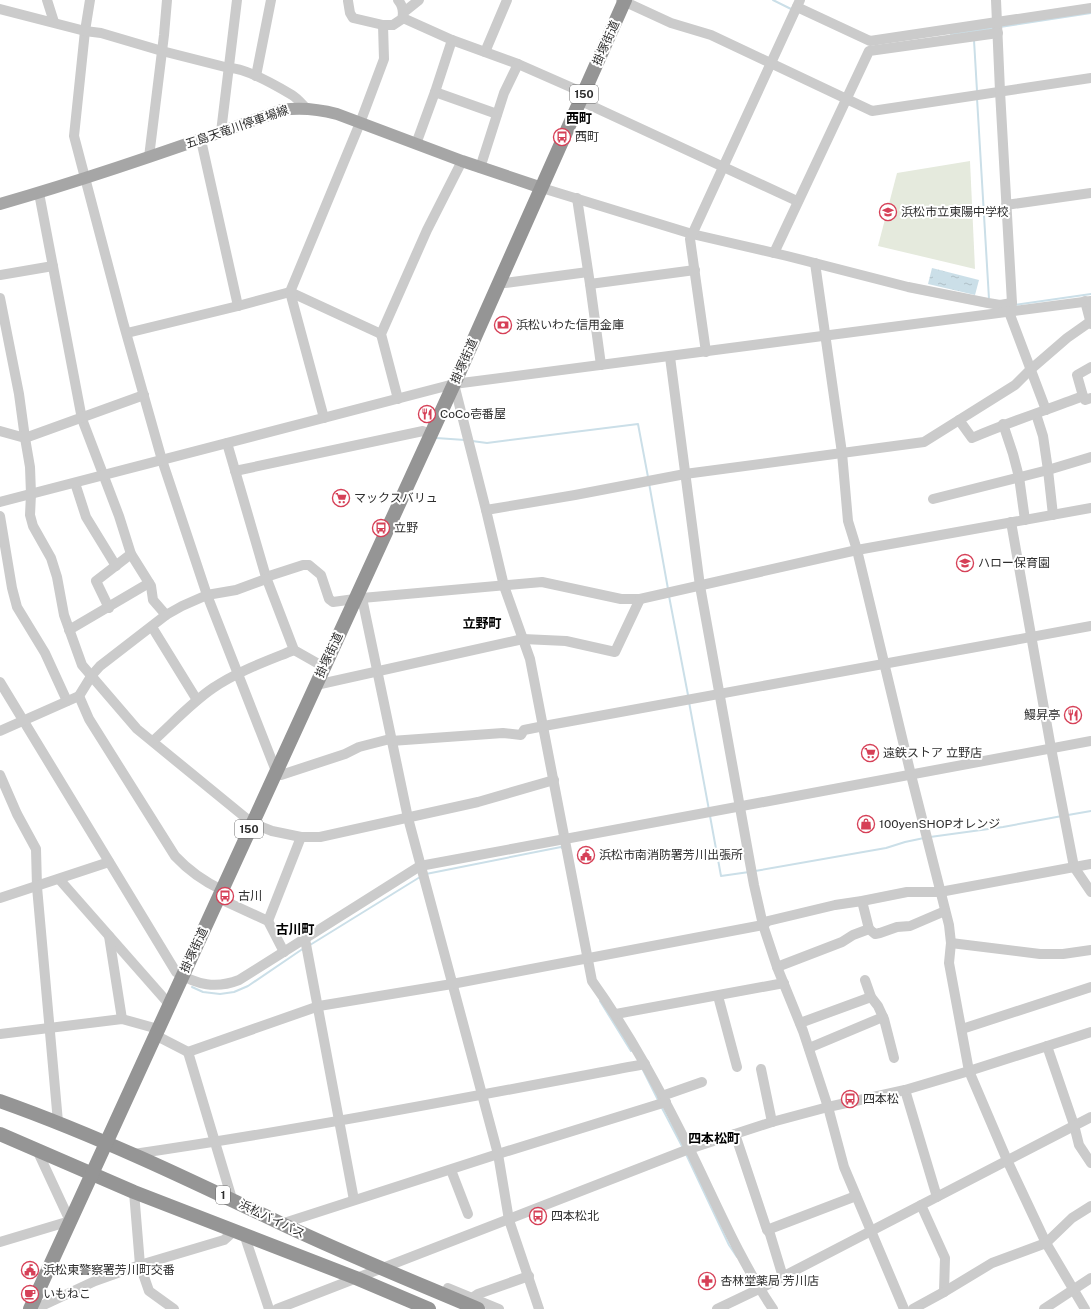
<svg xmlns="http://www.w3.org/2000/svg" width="1091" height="1309" viewBox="0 0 1091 1309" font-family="'Public Sans','Noto Sans JP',sans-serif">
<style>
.garden{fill:#e5eadd}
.water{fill:url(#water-ripples)}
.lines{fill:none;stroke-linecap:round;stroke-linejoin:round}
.stream{stroke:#cbdfe8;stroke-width:2}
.minor{stroke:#cbcbcb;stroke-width:10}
.major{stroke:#a6a6a6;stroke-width:12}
.highway{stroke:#959595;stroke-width:14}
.labels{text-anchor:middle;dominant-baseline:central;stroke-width:4;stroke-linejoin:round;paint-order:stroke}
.shield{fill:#fff;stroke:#6d6d6d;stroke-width:1}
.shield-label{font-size:11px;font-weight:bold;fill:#2e2e2e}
.street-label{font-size:12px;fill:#2e2e2e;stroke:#fff}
.poi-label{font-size:12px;fill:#2e2e2e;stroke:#fff;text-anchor:start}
.neighbourhood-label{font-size:13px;font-weight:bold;fill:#000;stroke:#fff}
</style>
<defs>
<pattern id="water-ripples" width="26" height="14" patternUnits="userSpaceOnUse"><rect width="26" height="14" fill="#cbdfe8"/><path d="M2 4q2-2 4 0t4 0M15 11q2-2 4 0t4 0" fill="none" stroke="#afc0c7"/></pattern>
</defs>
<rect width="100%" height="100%" fill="#fff"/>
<polygon class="garden" points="970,161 975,269 878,246 897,173"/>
<polygon class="water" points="932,268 979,280 975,295 928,284"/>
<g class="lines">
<g class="stream">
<polyline points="773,0 791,9"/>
<polyline points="1000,27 1091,13"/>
<polyline points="951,34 994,28"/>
<polyline points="974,40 977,91"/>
<polyline points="977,98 989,299"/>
<polyline points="1015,305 1091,294"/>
<polyline points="436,438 465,440"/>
<polyline points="472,441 487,443 638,424 648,477"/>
<polyline points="649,483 668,589"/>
<polyline points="669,596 688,695"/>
<polyline points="689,702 709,810"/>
<polyline points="1068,815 1091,811"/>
<polyline points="710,816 721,876 749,872"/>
<polyline points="930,837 1003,827 1062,816"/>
<polyline points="755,871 886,848 905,842 924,838"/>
<polyline points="426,874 561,847 562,848"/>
<polyline points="310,945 420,877"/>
<polyline points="192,987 203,992 220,994 234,992 248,986 304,948"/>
<polyline points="600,1001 631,1051"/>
<polyline points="643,1070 658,1100"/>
<polyline points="662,1108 683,1148"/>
<polyline points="686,1154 729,1245 737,1257"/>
</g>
<g class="minor">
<polyline points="47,0 54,22"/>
<polyline points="90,0 85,31 74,136 123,322 162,460 207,595 276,771 281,775 345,754 359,747 390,739"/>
<polyline points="621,0 671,23 711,35 872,111 1091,78"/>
<polyline points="996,0 1000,91 1012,303 1009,312 1046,410"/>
<polyline points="348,1 350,13 353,18 383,25"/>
<polyline points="797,7 870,41 1091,8"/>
<path d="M 0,9 L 85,31 L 101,33 L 162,51 L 229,68 C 246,68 277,86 292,95 C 297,98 302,104 306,108"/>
<polyline points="404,12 419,0"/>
<polyline points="403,18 452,40 518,64 584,93"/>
<polyline points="485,52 507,0"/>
<polyline points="256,76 271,0"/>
<polyline points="435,92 497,114"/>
<polyline points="581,101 797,201"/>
<polyline points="221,132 237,0"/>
<polyline points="201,140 238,306"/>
<polyline points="416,144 435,92 452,40"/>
<polyline points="149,157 164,35 167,0"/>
<polyline points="480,168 504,93 518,64"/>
<polyline points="542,188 692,234 787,256 908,287 988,303 1000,305 1012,303"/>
<polyline points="39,193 82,419 119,516 131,554 151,586 153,600 166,615"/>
<polyline points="577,198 590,284 695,270"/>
<polyline points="1006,205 1091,193"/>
<polyline points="774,253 869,51 998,33"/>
<polyline points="815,263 842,453 848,521 857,550 911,775 949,925 951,943 949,963 969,1071 1007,1160 1046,1243 1085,1309"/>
<polyline points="0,275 53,266"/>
<polyline points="500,281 505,283 588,272"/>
<polyline points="590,284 601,365"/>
<polyline points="0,298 19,394 25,438 30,467 31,494 30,515 33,526 51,558 57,577 64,615 82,665 137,729 252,823 272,831 301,837 320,837 478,802 554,780"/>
<polyline points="1085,301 1091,324"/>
<polyline points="127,333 238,306 290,292 381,334"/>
<polyline points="706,352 690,239 800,0"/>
<polyline points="670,357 700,586 754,885 763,925 777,967 803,1031 828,1107 844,1167 904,1309"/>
<path d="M 454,384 L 486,510 L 504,586 L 530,659 L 592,981 C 630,1034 660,1090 689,1148 C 716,1203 739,1259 773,1309"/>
<polyline points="1083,396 1077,375 1091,367"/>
<polyline points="398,399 381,334 427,230 462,161"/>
<polyline points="1036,414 1043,436 1048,470 1091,457"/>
<path d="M 324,418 L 290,292 L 360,123 L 384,59 L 383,25 L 393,25 L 402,19 C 404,12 403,6 398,0"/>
<path d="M 959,420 L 972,438 C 1009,422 1047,410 1083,396 L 1085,400 L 1091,398"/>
<polyline points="1003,424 1013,454 1019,477 1025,520"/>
<polyline points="0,431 25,438 144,395"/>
<polyline points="227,443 266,577 294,650 324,667"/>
<polyline points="235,471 423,431 430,434"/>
<polyline points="75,483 86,517 116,566"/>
<polyline points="933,499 1048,470 1053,515"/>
<polyline points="0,502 454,384 1091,301"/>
<polyline points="486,510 575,495 685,474 924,442 1015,385 1030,370 1067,338 1091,321"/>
<polyline points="0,516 12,588 17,607 45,653 67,701"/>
<polyline points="1011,522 1051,748 1074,867 1091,892"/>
<polyline points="266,577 303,565 309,565 321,575 329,599 333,602 362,598 542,582 621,599 640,599 857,550 1091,508"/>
<polyline points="362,598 408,818 498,1154 509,1220 539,1309"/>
<polyline points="109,608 96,581 131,554"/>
<polyline points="152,627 197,700"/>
<polyline points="69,630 149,583"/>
<path d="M 0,682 L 176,972 C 197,985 216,989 239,980 L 420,866 L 1091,741"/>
<polyline points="316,685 523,639 566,641 615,652 640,599"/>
<path d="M 79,696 L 89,719 L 175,856 C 189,871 203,881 222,890"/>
<polyline points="0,731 79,696 92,675 100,666 166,615 182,606 207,595 236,590 266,579"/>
<path d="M 153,741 C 173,723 191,703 213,688 C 238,671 267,661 294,650"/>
<polyline points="391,741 503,733 521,735 524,730 544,726 1091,626"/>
<polyline points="0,775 17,814 36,849 37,887 58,1122"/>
<polyline points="59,879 169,1004"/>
<polyline points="0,898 109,862"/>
<polyline points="218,898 268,921 284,952"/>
<polyline points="862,901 869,929"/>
<polyline points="268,921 301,837"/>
<polyline points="109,936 122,1019"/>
<polyline points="305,939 354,1200"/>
<polyline points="951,943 1040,954 1063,954 1091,950"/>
<polyline points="777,967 842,942 853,935 869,929 875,934 880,933 897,927 910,926 945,911"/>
<polyline points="865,980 871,997 878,1006 884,1019 894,1058"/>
<polyline points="718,996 737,1067"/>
<polyline points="616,1014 784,983"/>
<polyline points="800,1023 871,997"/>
<polyline points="962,1029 1091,987"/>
<polyline points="0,1034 122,1019 158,1029"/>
<polyline points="155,1035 188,1052 319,1006 452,984 763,925 768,921 835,905 862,901 907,892 940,892 1091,864"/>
<polyline points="1047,1046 1074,1125 1079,1145 1091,1163"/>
<polyline points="809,1048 883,1017"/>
<polyline points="188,1052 232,1199"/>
<polyline points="761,1069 772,1122"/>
<polyline points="905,1090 937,1197"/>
<polyline points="662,1096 702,1082"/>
<polyline points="735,1134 766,1227 770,1234 783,1277"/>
<path d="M 134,1154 C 305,1129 475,1096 645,1064"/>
<polyline points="451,1170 468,1214"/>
<polyline points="134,1192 140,1265 149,1291 174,1309"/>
<polyline points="921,1205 945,1258 944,1292"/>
<polyline points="281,1224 498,1154 666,1102"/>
<polyline points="767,1230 856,1196"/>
<polyline points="244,1234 269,1309"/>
<polyline points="0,1242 70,1221 37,1150"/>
<polyline points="445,1295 448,1288 499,1309"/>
<polyline points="472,1298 478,1294 529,1276"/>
<polyline points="35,1309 95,1281 140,1265 224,1240 234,1231"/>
<polyline points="277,1309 689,1149 772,1122 828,1107 905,1090 969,1071 1091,1032"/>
<polyline points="717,1309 761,1288 1091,1117"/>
<polyline points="913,1309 944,1292 992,1263 1046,1243 1072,1218 1091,1206"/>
<polyline points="1044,1309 1091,1278"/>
</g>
<path class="major" d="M 0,204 C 95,177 189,144 282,110 C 301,107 318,109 337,114 L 462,161 L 542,188"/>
<g class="highway">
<path d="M 0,1101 C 96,1135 188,1179 280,1223 C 345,1254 412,1281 478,1309"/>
<polyline points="0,1134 134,1192 356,1278 429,1309"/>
<polyline points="30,1309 454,384 625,0"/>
</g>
</g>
<defs>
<g id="bus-ring" transform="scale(0.9)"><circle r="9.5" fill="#fff" stroke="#d64057" stroke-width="1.5"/><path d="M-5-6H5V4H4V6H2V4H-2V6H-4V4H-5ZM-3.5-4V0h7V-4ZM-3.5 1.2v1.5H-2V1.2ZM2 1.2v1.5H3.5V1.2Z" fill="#d64057"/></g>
<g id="school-ring" transform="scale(0.9)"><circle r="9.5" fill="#fff" stroke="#d64057" stroke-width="1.5"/><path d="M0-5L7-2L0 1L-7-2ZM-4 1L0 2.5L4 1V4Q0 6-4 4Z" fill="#d64057"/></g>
<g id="bank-ring" transform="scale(0.9)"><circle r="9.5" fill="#fff" stroke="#d64057" stroke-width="1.5"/><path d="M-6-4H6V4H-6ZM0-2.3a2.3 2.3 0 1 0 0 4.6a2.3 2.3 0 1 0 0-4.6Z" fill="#d64057"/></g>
<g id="restaurant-ring" transform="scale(0.9)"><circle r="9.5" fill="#fff" stroke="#d64057" stroke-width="1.5"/><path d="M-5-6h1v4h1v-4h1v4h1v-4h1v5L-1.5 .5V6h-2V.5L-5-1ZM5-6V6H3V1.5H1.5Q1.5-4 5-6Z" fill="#d64057"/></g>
<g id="supermarket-ring" transform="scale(0.9)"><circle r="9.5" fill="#fff" stroke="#d64057" stroke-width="1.5"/><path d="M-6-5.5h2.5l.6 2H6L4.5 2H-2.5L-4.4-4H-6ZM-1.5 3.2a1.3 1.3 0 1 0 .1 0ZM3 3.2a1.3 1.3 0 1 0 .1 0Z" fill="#d64057"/></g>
<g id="shop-ring" transform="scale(0.9)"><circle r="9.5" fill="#fff" stroke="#d64057" stroke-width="1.5"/><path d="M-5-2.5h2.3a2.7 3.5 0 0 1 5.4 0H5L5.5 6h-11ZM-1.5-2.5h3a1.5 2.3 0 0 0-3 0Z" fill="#d64057"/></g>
<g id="civic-ring" transform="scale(0.9)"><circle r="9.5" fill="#fff" stroke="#d64057" stroke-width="1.5"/><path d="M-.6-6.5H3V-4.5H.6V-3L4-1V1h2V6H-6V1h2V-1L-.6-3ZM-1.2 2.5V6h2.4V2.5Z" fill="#d64057"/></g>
<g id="pharmacy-ring" transform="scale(0.9)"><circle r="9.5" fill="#fff" stroke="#d64057" stroke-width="1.5"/><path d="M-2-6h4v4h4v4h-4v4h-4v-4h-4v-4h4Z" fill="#d64057"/></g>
<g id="cafe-ring" transform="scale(0.9)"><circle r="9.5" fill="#fff" stroke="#d64057" stroke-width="1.5"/><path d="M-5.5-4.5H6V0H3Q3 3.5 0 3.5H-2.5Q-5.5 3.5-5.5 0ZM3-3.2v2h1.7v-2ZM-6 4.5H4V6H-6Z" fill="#d64057"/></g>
</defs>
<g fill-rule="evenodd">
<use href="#bus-ring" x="562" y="137"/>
<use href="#school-ring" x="888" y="212"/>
<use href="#bank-ring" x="503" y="325"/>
<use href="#restaurant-ring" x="427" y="414"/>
<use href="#supermarket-ring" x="341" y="498"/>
<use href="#bus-ring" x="381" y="528"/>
<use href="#school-ring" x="965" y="563"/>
<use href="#restaurant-ring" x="1073" y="715"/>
<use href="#supermarket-ring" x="870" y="753"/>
<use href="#shop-ring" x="866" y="824"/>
<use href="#civic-ring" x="586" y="855"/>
<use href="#bus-ring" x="225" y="896"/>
<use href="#bus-ring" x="850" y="1099"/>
<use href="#bus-ring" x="538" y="1216"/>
<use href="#civic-ring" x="30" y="1270"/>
<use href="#pharmacy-ring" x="707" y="1281"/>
<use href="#cafe-ring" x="30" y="1294"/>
</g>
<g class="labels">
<g class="shield">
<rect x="570" y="85" width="28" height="18" rx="3"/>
<rect x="235" y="820" width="28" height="18" rx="3"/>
<rect x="216" y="1186" width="14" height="18" rx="3"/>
</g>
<g class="shield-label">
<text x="584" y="94">150</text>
<text x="249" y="829">150</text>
<text x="223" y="1195">1</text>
</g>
<g class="street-label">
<text transform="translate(606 43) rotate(-66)">掛塚街道</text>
<text transform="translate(237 127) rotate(-19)">五島天竜川停車場線</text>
<text transform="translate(464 361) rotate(-66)">掛塚街道</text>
<text transform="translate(329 655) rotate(-65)">掛塚街道</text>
<text transform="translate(194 950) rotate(-65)">掛塚街道</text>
<text transform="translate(272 1219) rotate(26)">浜松バイパス</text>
</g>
<g class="poi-label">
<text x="575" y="137">西町</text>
<text x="901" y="212">浜松市立東陽中学校</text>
<text x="516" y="325">浜松いわた信用金庫</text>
<text x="440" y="414">CoCo壱番屋</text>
<text x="354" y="498">マックスバリュ</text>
<text x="394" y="528">立野</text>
<text x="978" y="563">ハロー保育園</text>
<text x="1060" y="715" text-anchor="end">鰻昇亭</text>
<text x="883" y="753">遠鉄ストア 立野店</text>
<text x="879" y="824">100yenSHOPオレンジ</text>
<text x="599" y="855">浜松市南消防署芳川出張所</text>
<text x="238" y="896">古川</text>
<text x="863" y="1099">四本松</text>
<text x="551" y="1216">四本松北</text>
<text x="43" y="1270">浜松東警察署芳川町交番</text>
<text x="720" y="1281">杏林堂薬局 芳川店</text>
<text x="43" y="1294">いもねこ</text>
</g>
<g class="neighbourhood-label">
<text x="579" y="118">西町</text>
<text x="482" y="623">立野町</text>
<text x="295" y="929">古川町</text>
<text x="714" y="1138">四本松町</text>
</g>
</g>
</svg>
